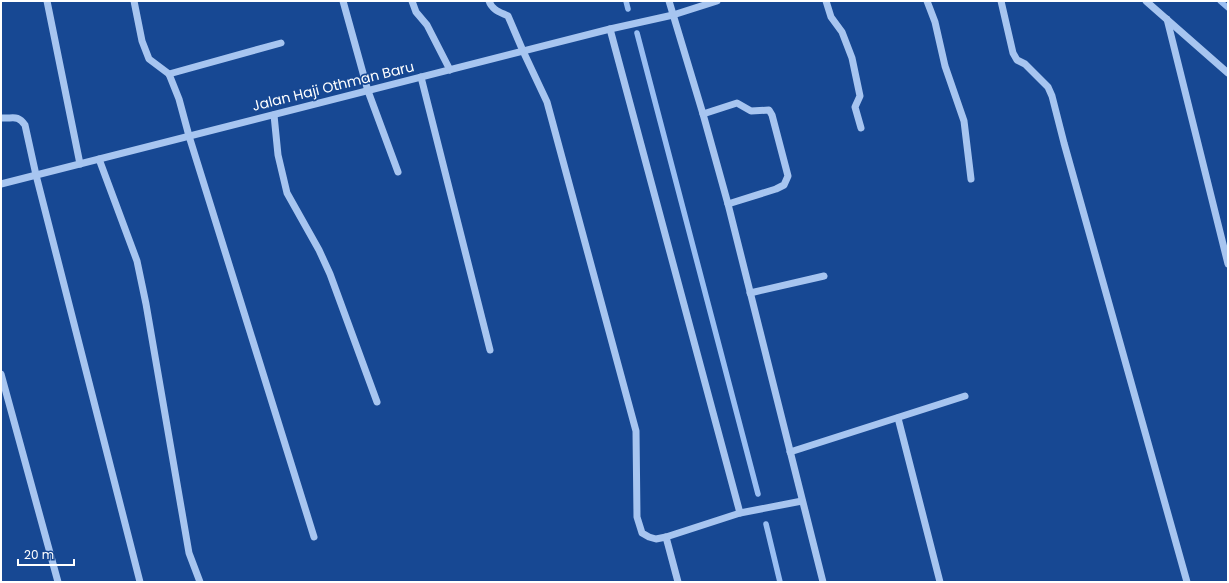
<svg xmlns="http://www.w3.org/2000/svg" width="1229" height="583" viewBox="0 0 1229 583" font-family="Poppins,sans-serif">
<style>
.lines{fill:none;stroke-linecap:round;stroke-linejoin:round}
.stream{stroke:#9abff3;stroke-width:5.5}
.minor{stroke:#a7c5f0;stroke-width:7}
.labels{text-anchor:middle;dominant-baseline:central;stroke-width:3.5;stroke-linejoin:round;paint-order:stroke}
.street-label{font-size:14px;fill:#fff;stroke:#174893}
</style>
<rect width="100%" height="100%" fill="#174893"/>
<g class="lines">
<g class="stream">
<polyline points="626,1 628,9"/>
<polyline points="1220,1 1228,8"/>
<polyline points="637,33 758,494"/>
<polyline points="766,524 780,582"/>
</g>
<g class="minor">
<polyline points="47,1 80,164"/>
<polyline points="134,1 142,41 149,59 169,74 179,99 189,136 314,537"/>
<polyline points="343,1 368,91 398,172"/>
<polyline points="412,1 416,12 427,25 450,70"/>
<path d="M 489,1 C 492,10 500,12 508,16 L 523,51 L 547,102 L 636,431 L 637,517 L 642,533 L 649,537 L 656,539 L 666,537 L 740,513 L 802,501"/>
<polyline points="669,1 703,114 728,204 823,582"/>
<polyline points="826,1 831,17 842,32 852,58 860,96 855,107 861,128"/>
<polyline points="927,1 935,22 945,66 964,121 971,179"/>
<polyline points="1001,1 1013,53 1017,60 1025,64 1048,87 1052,96 1064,143 1187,582"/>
<polyline points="1146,1 1228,73"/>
<polyline points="1167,19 1228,264"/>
<polyline points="610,29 740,513"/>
<polyline points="169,74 281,43"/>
<polyline points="421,77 490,350"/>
<polyline points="703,114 737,103 751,111 769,110 772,115 788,176 784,185 776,189 728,204"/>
<polyline points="274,115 278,155 287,193 319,250 330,274 377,402"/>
<path d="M 1,118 C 13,119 17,114 25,125 L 36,175 L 140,582"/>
<polyline points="99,159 137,261 146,304 189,553 200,582"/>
<polyline points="1,184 610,29 673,15 717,1"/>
<polyline points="750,293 824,276"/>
<polyline points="1,374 58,582"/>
<polyline points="898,418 940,582"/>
<polyline points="790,452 965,396"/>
<polyline points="666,537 678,582"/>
</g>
</g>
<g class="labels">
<g class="street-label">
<text transform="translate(333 86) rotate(-14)">Jalan Haji Othman Baru</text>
</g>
</g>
<rect width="1229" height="583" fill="none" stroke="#ffffff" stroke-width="4"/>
<path d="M18 559v6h56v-6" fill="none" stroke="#ffffff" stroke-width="2"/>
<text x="24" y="559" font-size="12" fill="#ffffff" stroke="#174893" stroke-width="3" paint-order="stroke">20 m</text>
</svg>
